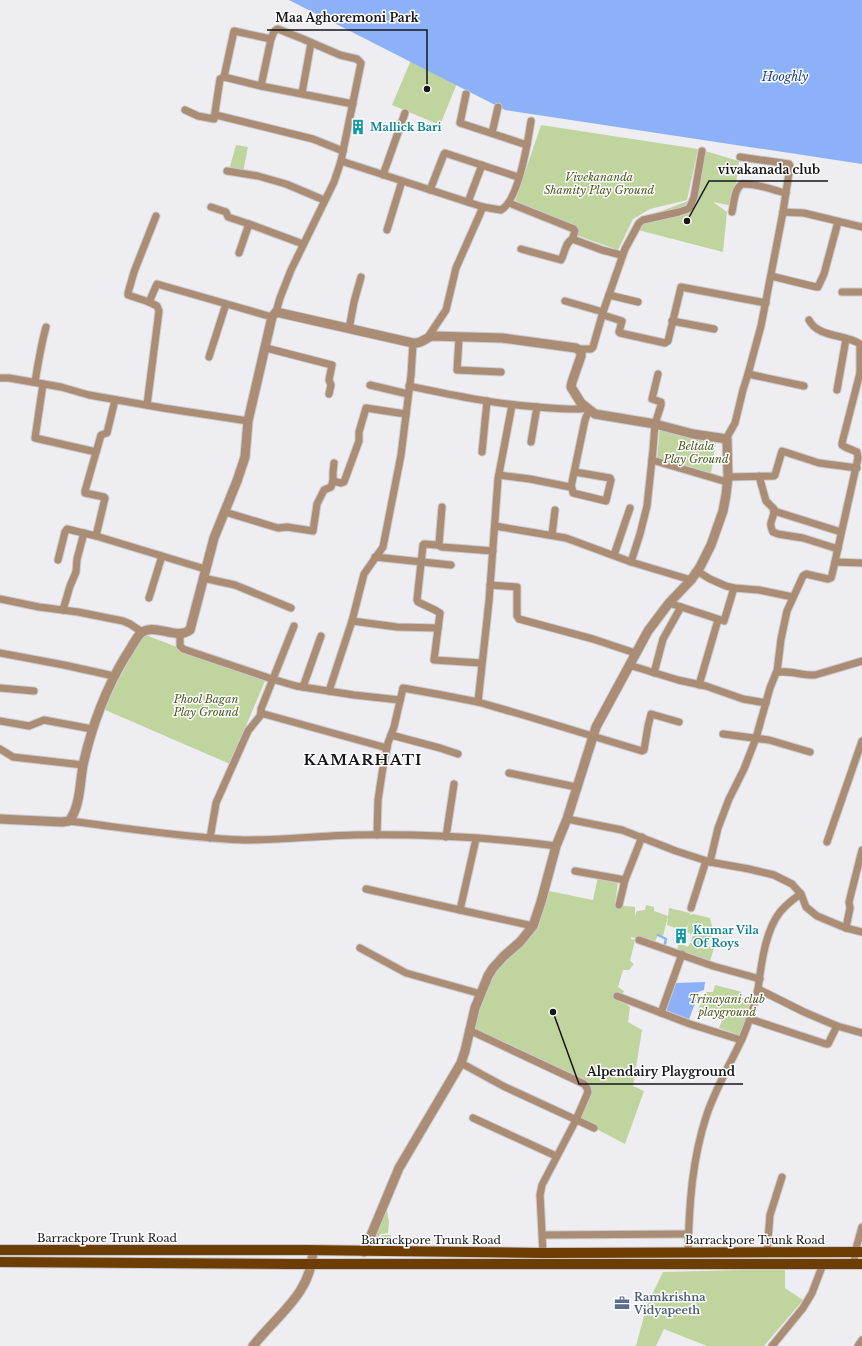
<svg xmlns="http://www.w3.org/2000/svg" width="862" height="1346" viewBox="0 0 862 1346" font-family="'Libre Baskerville',serif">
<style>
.green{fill:#c0d49e}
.water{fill:#8db1f9}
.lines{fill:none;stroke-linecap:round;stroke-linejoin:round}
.stream{stroke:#8db1f9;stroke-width:2.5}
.minor-casing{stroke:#cbcbcf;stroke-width:9}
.tertiary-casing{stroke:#cbcbcf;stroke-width:11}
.primary-casing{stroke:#cbcbcf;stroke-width:12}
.minor{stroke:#aa8d74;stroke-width:7}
.tertiary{stroke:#aa8d74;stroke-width:9}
.primary{stroke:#6e3d02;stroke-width:10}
.labels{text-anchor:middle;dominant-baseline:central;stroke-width:3;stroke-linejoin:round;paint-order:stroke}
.culture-label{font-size:11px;font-weight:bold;fill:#0d838f;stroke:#fff;text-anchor:start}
.park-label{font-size:11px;font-style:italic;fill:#48591f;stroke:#fff}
.street-label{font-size:11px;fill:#161618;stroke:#fff}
.service-label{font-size:11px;font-weight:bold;fill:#4e5e75;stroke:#fff;text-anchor:start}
.water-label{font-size:12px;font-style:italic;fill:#1e4293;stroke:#fff}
.district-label{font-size:15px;font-weight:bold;letter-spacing:1px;fill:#161618;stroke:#fff}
.leader{fill:none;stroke:#161618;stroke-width:1.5}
.callout-dot{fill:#161618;stroke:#fff;stroke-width:1.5}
.callout-label{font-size:12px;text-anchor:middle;font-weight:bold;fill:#161618;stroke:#fff;stroke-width:3;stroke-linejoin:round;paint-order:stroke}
</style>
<rect width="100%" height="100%" fill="#ededf2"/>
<g class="green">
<polygon points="414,53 460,76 440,125 392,105"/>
<polygon points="541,125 698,149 687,200 650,209 633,219 618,250 576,235 577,227 515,202"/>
<polygon points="236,145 248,147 243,172 229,170"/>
<polygon points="705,151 739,161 733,206 713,202 727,212 723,252 638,230 656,213 696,198"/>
<polygon points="660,427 716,441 711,473 657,459"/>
<polygon points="143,634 265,681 230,764 103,709"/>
<polygon points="598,877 618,881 615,905 635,907 635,916 637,911 645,910 646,905 654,907 654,911 668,916 663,936 658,935 654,944 631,937 631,939 635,940 630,961 634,964 629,970 623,970 618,987 624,991 621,997 615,997 630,1007 628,1022 642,1030 633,1086 644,1091 625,1144 577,1119 591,1088 472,1029 491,973 534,927 549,891 593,900"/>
<polygon points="669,908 690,913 690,915 693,914 710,918 712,926 712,936 708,946 705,946 714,948 709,964 677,951 679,943 688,947 690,943 700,945 691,941 693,935 687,932 689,920 686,932 667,925"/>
<polygon points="715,985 742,992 742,998 753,1001 741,1036 719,1028 722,1021 697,1012 706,992 713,992"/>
<polygon points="385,1199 389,1222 388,1233 381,1234 372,1244"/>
<polygon points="382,1235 391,1235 390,1248 380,1245"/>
<polygon points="785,1269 785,1288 803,1300 764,1346 707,1346 664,1329 656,1346 636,1346 647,1305 663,1272"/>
</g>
<g class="water">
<polygon points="289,0 862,0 862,164 505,110"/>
<polygon points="705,982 704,990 698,992 697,998 688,1022 664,1012 675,983"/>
</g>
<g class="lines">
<polyline class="stream" points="658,935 666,939 664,948"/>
<g class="minor-casing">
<g id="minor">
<polyline points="271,39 234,31 224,77 261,86 353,104"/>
<path d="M 261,86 L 271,39 C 273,35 273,30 278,29 L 303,39 L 340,55 L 357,59 L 361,63 L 341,161 L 334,182 L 291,270 L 280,298 L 276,312"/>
<polyline points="302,93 311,43"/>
<polyline points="466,94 460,123 527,145"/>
<polyline points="185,110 198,116 214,119 220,79 224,77"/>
<polyline points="216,115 313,139 343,151"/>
<polyline points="492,133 498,107"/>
<polyline points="740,157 789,164 790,166 783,212"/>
<path d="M 341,161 L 483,207 L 501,210 C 519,200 528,141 531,121"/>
<polyline points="227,171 258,176 286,184 324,200"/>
<polyline points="383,175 405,113"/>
<polyline points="430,190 444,154 445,153 518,177"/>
<polyline points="468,202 482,165"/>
<polyline points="509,203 574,229 575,231 573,237 575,240 602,250 621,255"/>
<polyline points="211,207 226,212 228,217 249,224"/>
<path d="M 732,212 C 734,203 734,189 742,184 C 758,183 771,190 786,193"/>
<polyline points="156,216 134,272 128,293 128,295 149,302 157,284 272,317"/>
<polyline points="387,230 402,181"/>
<path d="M 521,249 L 561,260 C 565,253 565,242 573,239"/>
<polyline points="239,253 249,224 303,244"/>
<polyline points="771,276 816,287 818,287 824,274 838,222"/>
<polyline points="842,292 862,292"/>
<polyline points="609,295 638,302"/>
<polyline points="565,301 603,312"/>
<polyline points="603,315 622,321 619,332 620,333 665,343 668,341 681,287 766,303"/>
<path d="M 809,320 C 818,338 846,334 860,344 L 860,373"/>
<polyline points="672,321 714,329"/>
<polyline points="349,329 354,302 361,277"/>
<polyline points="428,337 446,310 456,268 483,207"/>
<polyline points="459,338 457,370 501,372"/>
<polyline points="266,348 332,365 329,380 331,385 329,394"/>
<polyline points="578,349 591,349 593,347 603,312 625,249 639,223 643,220 679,212 688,209 690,207 694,197 702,151"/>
<polyline points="209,357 226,304"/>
<polyline points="748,374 804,386"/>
<polyline points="0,378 9,378 61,387 89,395 163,408 248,421"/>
<path d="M 35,382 C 38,364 41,345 46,327"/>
<polyline points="43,384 35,438 96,452"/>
<polyline points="370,385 408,394"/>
<path d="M 409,386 C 452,395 494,404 538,407 C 554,408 570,411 587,408"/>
<polyline points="837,390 846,339"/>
<polyline points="147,405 159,311 157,306 149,302"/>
<polyline points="726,439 735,423 743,390 748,374 761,326 783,212 804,213 862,227"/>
<polyline points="531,442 537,407"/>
<polyline points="482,452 487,401"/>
<polyline points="652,460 727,482"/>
<polyline points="499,475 530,479 570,487 572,488 573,493 606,501 611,480 610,478 575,472"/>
<path d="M 759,476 L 766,501 L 774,509 C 775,519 767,521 773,532 L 778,534 L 803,538 L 838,549"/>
<polyline points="728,477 774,476 775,475 782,451 819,463 857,468"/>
<polyline points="333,481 333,472 334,463"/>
<polyline points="571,487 585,420 589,410"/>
<polyline points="442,507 439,544 437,545 424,544 423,545 417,600 418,602 435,610 440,613 434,660 481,663"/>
<polyline points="774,511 841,532"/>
<polyline points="225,512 278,528 287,527 313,531 317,504 324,490 331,487 333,481 341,483 344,482 359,441 359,432 366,408 406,414"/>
<polyline points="495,526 566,538 631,562 691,580"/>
<polyline points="552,535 555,510"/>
<polyline points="96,536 105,498 104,497 85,493 85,491 101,435 107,433 115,400"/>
<polyline points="438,545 442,547 493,551"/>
<polyline points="614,555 630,508"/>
<polyline points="375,557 451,565"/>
<polyline points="58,560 65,532 67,529 96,536 205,569"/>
<polyline points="631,562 640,534 647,506 653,450 655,424 661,405 661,402 652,399 658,374"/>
<polyline points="835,562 862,563"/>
<polyline points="697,571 710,579 726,586 734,588 759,590 793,597"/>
<polyline points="203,578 235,585 291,608"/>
<polyline points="490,585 517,587 517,616 519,619 593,639 635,653"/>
<polyline points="149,598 162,556"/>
<polyline points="0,599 39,607 78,612 123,621 130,624 142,632"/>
<polyline points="669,603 724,621 734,588"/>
<polyline points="63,610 70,586 76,572 77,559 84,533"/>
<polyline points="352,621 397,627 438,628"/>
<polyline points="294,626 261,709 261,712 264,714 387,748"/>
<polyline points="180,633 180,646 183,649 272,679 296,686 354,695 400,700"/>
<polyline points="0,653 64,665 114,676"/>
<polyline points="629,665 678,680 706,686 743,699 766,703"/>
<polyline points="777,672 781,639 787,611 803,576 806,574 828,579 831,578 832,575 858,458 857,452 845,447 842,445 842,443 860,373 862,372"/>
<polyline points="654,673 663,639 681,607"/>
<polyline points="699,685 718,620"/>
<polyline points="303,687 321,636"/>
<polyline points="0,688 34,691"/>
<polyline points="329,691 352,621 364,574 383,547 401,455 411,375 413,343"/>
<polyline points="478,702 489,601 498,479 512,405"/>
<polyline points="0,721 29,726 44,720 92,729"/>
<polyline points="723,734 769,740 810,752"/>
<polyline points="391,735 440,748 458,754"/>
<polyline points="0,749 13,757 83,765"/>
<polyline points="509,773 576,787"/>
<polyline points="567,819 622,830 676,851 710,862 749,869 774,875 792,884 801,894 806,907 817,916 846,928 862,932"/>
<path d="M 69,821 C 126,828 187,838 244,840 C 280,840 317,836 353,835 C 419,834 490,837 556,846"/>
<polyline points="377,835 378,800 383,767 388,743 394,727 403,688 442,695 478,702 523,715 642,751 644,750 648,726 651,714 679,722"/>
<polyline points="446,837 454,784"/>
<polyline points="210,838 216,803 248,731 260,716 261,712"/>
<polyline points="827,842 862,741"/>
<path d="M 710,862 L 718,828 L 729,799 L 744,769 L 756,738 L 770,688 L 776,673 C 784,669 804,676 815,675 L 862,661"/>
<polyline points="575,871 625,880"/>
<polyline points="366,889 460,910 476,839"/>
<path d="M 801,894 C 793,899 786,905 780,912 C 765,931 761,966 758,989 L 804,1012 L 837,1026 L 862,1033"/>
<polyline points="619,905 625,880 642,837"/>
<polyline points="691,908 706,861"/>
<polyline points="460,910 533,926"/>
<polyline points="846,928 850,908 849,902 862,850"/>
<polyline points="639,940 713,966 760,979"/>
<polyline points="360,948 406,973 481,994"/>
<polyline points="617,996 690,1024 741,1040"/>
<polyline points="661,1013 682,954"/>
<polyline points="750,1019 826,1044 828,1044 837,1026"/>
<polyline points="469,1030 584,1084 587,1088 588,1092 576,1120 542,1185 540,1195 543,1253"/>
<polyline points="461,1063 503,1086 594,1128"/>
<polyline points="473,1118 556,1156"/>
<polyline points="543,1235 688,1234"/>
<polyline points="767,1252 770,1215 782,1177"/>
<path d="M 688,1253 C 689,1205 692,1159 707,1114 C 716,1088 730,1064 742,1039 C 749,1023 754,1006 758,989"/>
<polyline points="854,1264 855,1252 862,1227"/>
<polyline points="772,1346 803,1308 812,1293 823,1264"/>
<polyline points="858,1346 862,1340"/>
</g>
</g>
<g class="tertiary-casing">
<g id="tertiary">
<path d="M 0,819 L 62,822 L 69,821 C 80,808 80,782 83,765 C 92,725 104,692 125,657 C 130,650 134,641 140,634 C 153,621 176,641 190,630 L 214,538 L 237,481 L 245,457 L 248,421 L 272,317 L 276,312 L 413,343 C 422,344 425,338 432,336 L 502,338 L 576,348 L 581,352 L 581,356 L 572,382 L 571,387 L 581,403 L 595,414 L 655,424 L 693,434 L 727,439 L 728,477 L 726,495 L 723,511 L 711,545 L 700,567 L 691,580 L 669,603 L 648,631 L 596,727 L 567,819 L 556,846 L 541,902 L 533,926 L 520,942 L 504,956 L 493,968 L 488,976 L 475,1008 L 465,1051 L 461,1063 L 399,1168 L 364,1252"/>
<path d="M 253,1346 C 278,1314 311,1294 313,1251"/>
</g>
</g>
<g class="primary-casing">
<g id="primary">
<polyline points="0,1250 306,1250 543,1253 862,1252"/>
<polyline points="0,1262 292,1264 862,1264"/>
</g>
</g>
<use href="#minor" class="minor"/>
<use href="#tertiary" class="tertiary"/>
<use href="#primary" class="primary"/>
</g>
<defs>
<g id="building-bare" transform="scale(1.2)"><path d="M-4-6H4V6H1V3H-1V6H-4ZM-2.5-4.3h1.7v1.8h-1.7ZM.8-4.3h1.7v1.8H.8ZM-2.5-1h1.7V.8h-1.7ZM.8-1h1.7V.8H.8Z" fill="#0f9aa8" stroke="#fff" stroke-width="2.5" paint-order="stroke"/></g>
<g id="office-bare" transform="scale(1.2)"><path d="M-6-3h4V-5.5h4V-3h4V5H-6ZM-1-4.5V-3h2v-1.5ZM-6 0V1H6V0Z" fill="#5c6f8a" stroke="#fff" stroke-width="2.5" paint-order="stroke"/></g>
</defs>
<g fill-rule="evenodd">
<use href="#building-bare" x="358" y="127"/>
<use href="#building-bare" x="681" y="936"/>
<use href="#office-bare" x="622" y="1303"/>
</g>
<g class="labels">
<g class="culture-label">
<text x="370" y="127">Mallick Bari</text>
<text x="693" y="930">Kumar Vila<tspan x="693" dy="13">Of Roys</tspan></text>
</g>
<g class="park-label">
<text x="599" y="177">Vivekananda<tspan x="599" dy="13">Shamity Play Ground</tspan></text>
<text x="696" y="446">Beltala<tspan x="696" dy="13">Play Ground</tspan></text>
<text x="206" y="699">Phool Bagan<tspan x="206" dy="13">Play Ground</tspan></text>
<text x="727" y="999">Trinayani club<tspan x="727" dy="13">playground</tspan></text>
</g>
<g class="street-label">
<text x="107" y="1238">Barrackpore Trunk Road</text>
<text x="431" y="1240">Barrackpore Trunk Road</text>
<text x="755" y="1240">Barrackpore Trunk Road</text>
</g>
<g class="service-label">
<text x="634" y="1297">Ramkrishna<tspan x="634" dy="13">Vidyapeeth</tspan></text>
</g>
<g class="water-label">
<text x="785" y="76">Hooghly</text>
</g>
<g class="district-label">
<text x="363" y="759">KAMARHATI</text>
</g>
</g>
<path class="leader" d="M427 89L427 30H267M687 221L709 181H828M553 1012L579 1084H743"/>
<g class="callout-dot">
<circle cx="427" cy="89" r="4"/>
<circle cx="687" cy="221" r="4"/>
<circle cx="553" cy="1012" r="4"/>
</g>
<g class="callout-label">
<text x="347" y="22">Maa Aghoremoni Park</text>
<text x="769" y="174">vivakanada club</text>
<text x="661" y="1076">Alpendairy Playground</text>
</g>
</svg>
